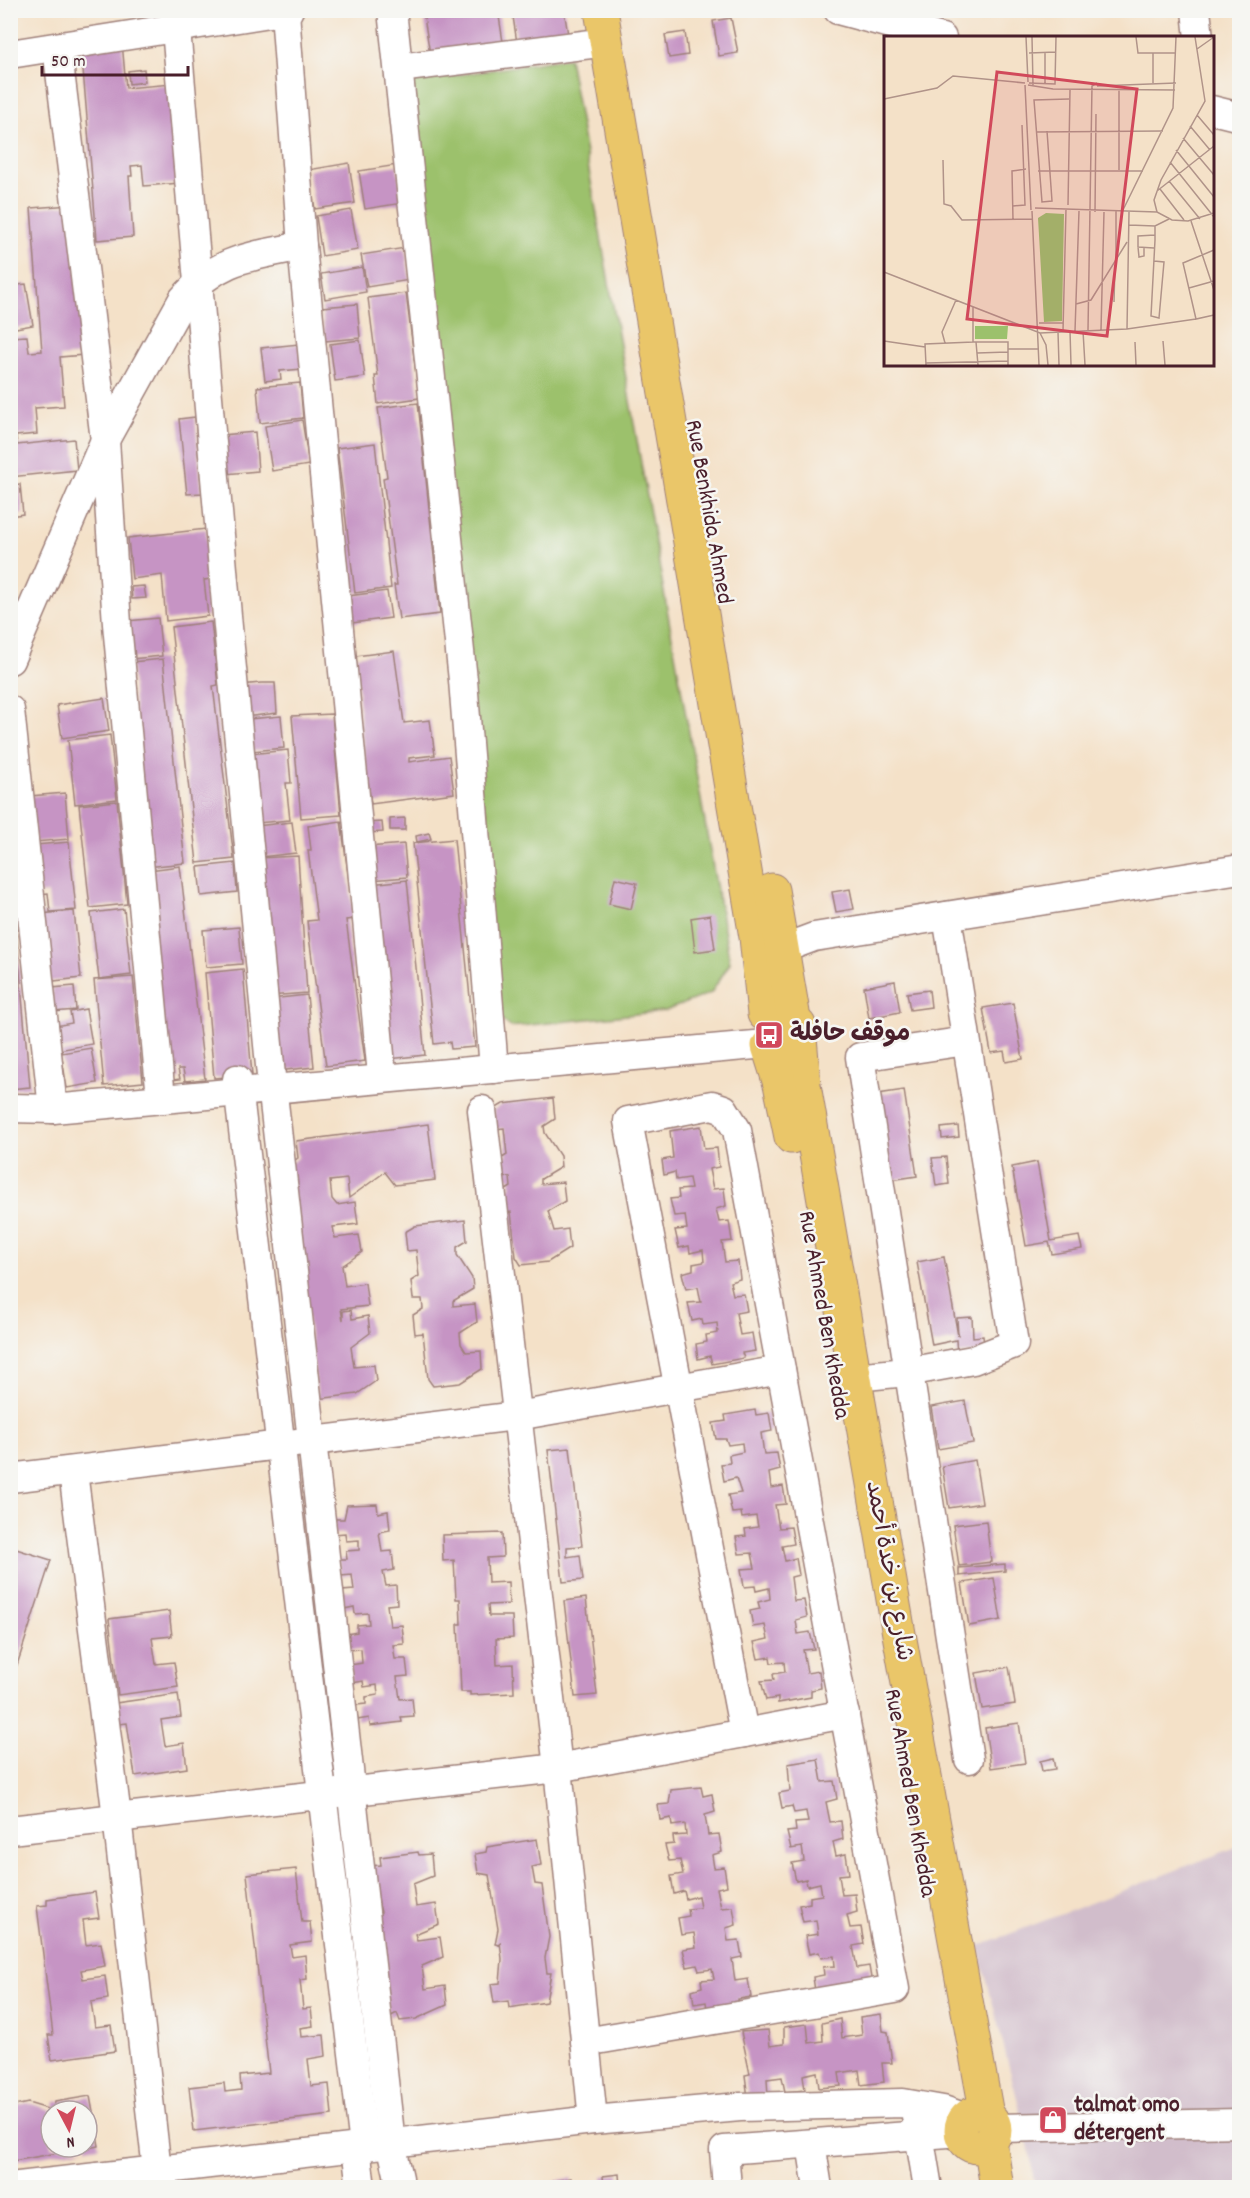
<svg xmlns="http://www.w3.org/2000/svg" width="1250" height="2198" viewBox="0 0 1250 2198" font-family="Dekko,'Playpen Sans Arabic',sans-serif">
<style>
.industrial{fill:#d1bdcb}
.green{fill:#9cc16c;stroke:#73704c;stroke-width:1.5}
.building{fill:#c694c4}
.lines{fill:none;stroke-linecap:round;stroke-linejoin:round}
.minor-casing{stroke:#9f807a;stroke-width:31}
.major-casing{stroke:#9f807a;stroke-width:35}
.minor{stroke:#fff;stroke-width:28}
.major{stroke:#eac669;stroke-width:33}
.labels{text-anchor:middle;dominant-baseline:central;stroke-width:5;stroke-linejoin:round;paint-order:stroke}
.street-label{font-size:24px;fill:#4a1f2b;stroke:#f6f6f2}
.poi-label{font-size:24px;font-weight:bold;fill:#4a1f2b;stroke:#f6f6f2;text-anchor:start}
.inset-road{fill:none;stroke:#b09389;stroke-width:1.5}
.view{fill:#d1495b;fill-opacity:0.15;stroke:#d1495b;stroke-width:3}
.inset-edge{fill:none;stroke:#4a1f2b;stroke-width:3}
</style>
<rect width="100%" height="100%" fill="#f6f6f2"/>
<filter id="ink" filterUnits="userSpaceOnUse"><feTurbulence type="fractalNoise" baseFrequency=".0167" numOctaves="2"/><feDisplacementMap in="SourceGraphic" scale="12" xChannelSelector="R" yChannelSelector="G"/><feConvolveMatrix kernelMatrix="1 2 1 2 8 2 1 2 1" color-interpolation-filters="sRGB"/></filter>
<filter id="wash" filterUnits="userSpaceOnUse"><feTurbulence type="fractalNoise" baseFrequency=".008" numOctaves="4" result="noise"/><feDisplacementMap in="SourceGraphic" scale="24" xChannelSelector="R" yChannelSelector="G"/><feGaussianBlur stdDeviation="1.35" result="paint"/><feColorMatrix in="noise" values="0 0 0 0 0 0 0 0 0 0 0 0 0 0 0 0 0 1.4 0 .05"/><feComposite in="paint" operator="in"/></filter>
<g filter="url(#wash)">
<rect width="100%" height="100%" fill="#f4e1c8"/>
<polygon class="industrial" points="1239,1846 1239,2187 1035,2187 1027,2137 978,1946"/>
<polygon class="green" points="569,58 730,963 711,993 665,1011 511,1027 497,1016 407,83"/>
<g id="blocks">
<g class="building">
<polygon points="462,10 498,10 503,42 430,54 424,17"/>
<polygon points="512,10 564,10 568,35 517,43"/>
<polygon points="731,18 738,53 719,56 713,21"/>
<polygon points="121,30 126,88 172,84 180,183 144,186 142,165 131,166 132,176 129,176 133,237 97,240 80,33"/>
<polygon points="685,32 688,55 669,58 665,35"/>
<polygon points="144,69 145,82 129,84 128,71"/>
<polygon points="349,163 355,203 315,209 308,170"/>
<polygon points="397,165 403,203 365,209 359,171"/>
<polygon points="71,205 84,355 60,357 64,406 35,408 37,434 16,436 17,445 74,439 77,470 10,477 10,337 27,336 29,352 42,351 31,208"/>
<polygon points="351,210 358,250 322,256 316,216"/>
<polygon points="405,248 410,280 367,287 361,255"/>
<polygon points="362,267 366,292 325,299 321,274"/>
<polygon points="26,284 33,325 10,329 10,286"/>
<polygon points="406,293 419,398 378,404 375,376 378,376 368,298"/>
<polygon points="357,304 360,338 325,341 322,307"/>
<polygon points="360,340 365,377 335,381 330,344"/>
<polygon points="299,344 302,369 280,371 281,379 265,381 261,348"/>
<polygon points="300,383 303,418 260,423 257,387"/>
<polygon points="418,403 440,614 399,619 394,585 397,585 383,478 387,477 378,408"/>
<polygon points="195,417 202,493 187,494 179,419"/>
<polygon points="302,420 309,465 272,471 265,426"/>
<polygon points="255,432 258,471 225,474 222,435"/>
<polygon points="375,443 391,588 355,593 337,448"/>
<polygon points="20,484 23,514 10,516 10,485"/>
<polygon points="206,529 211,579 204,580 208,616 166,621 162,575 132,579 128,538"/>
<polygon points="144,586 146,598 132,599 131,587"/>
<polygon points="387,591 391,618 352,623 348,596"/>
<polygon points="158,618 162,656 131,659 127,621"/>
<polygon points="211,622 218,685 213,686 234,859 197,863 171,627"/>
<polygon points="394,651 404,723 430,720 435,755 409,758 409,762 449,756 454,793 371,804 361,729 356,656"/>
<polygon points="163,659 185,863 146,867 131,662"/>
<polygon points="261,683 275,683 277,713 244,717 240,685"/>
<polygon points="104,698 109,731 62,738 57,705"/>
<polygon points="332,714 341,815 301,818 292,716"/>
<polygon points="281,716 284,748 252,751 249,719"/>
<polygon points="110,735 117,799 75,804 68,740"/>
<polygon points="288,750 291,783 286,783 290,820 257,823 250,754"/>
<polygon points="65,793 69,839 35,842 30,796"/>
<polygon points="117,801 127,904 90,908 79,805"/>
<polygon points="405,818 405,830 390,830 390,819"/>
<polygon points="341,821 354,919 346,920 365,1061 326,1066 307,921 317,920 308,850 311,850 308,826"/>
<polygon points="292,822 296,853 260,857 256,826"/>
<polygon points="382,822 383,832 365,833 364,823"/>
<polygon points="429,833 431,839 417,842 416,836"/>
<polygon points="454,839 475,1047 451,1049 450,1042 434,1044 413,843"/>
<polygon points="69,842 76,910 50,912 48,893 39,894 35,845"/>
<polygon points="404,844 407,877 371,880 368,847"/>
<polygon points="298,856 307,993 269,996 259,858"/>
<polygon points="235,863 237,892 201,896 198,867"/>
<polygon points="180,866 205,1079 185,1081 183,1069 178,1069 180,1079 167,1081 165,1072 174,1070 164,1071 141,871"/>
<polygon points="615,878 637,883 631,909 609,904"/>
<polygon points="407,880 425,1055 389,1059 370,884"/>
<polygon points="850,889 854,909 836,912 832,892"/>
<polygon points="124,909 131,975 99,979 91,913"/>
<polygon points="74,911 81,978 45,982 39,914"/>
<polygon points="710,915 715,949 695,952 691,918"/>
<polygon points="15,918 21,984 10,984 10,919"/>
<polygon points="239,927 242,964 206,967 203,930"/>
<polygon points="243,969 252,1075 214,1078 205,973"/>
<polygon points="133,977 143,1082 104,1086 94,980"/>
<polygon points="895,981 900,1012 869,1018 864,987"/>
<polygon points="21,986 30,1087 10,1089 10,987"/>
<polygon points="74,986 76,1010 53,1012 52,988"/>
<polygon points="929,990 931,1007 910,1010 907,993"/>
<polygon points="307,995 314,1067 277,1071 270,999"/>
<polygon points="1013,1003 1023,1059 1006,1062 1004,1051 991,1053 983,1008"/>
<polygon points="86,1009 92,1044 59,1050 55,1026 72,1023 70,1012"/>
<polygon points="91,1048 97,1083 67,1088 61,1053"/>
<polygon points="904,1090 917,1176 891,1180 878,1094"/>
<polygon points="553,1098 555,1119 544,1126 545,1133 560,1156 561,1167 541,1179 541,1184 563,1182 565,1201 548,1211 554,1231 568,1229 570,1248 548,1262 521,1265 516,1257 511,1212 503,1213 501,1193 511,1187 510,1177 501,1178 499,1160 507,1155 504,1128 495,1129 493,1110 503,1104"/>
<polygon points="428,1124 435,1180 395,1185 385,1172 349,1198 347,1179 330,1181 332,1199 337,1205 355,1202 358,1224 333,1227 335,1238 359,1235 362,1252 342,1266 345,1286 365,1283 368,1306 341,1309 343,1320 343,1311 351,1310 352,1319 368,1316 370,1333 351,1347 354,1367 374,1365 376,1381 357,1394 318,1399 288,1165 298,1158 296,1141"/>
<polygon points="701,1126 704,1149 717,1148 719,1167 709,1169 713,1189 724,1188 726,1206 716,1209 719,1222 729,1221 732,1241 722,1242 725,1262 738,1261 740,1279 730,1282 733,1295 744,1294 747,1311 736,1313 740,1335 752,1333 755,1351 742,1353 744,1358 712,1364 710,1356 698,1359 696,1344 707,1342 706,1335 718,1333 717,1323 703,1325 702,1319 692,1321 688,1303 701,1302 698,1287 686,1289 682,1273 693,1270 693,1264 704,1262 703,1250 690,1253 689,1246 679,1248 675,1230 687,1229 685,1215 674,1216 670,1199 679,1198 678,1190 691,1189 689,1178 676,1180 675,1172 664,1175 662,1160 673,1158 670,1131"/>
<polygon points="958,1126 959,1137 942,1139 941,1128"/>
<polygon points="946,1157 949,1184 936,1186 932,1158"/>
<polygon points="1037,1162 1051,1241 1079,1236 1082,1249 1052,1254 1049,1242 1026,1246 1012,1167"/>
<polygon points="465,1220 467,1241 457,1247 457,1255 472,1278 473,1289 453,1301 453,1306 475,1304 477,1322 460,1333 461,1344 466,1352 481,1351 482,1369 460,1383 433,1386 428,1379 423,1333 415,1334 413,1315 423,1309 422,1299 413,1299 411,1281 419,1276 416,1250 407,1251 405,1232 415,1226"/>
<polygon points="944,1257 958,1336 957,1318 972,1317 973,1337 983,1336 985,1352 957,1354 956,1340 932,1345 917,1262"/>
<polygon points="965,1401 973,1443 938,1449 931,1407"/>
<polygon points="755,1410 756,1415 769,1413 772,1431 761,1433 764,1454 777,1453 780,1470 769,1473 771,1488 783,1486 786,1504 775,1505 779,1528 791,1527 794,1544 782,1546 785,1561 796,1558 799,1575 791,1577 794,1601 804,1600 807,1617 796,1620 798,1634 810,1632 814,1649 803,1650 807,1673 819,1671 821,1688 811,1690 811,1697 778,1703 778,1698 766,1700 761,1681 774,1680 773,1674 785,1672 784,1662 771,1663 770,1657 758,1659 754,1642 768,1639 765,1625 753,1627 750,1611 760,1609 758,1602 770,1599 769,1588 756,1591 755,1586 744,1587 741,1569 755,1568 752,1553 739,1554 736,1537 746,1536 745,1529 758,1527 756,1516 742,1518 741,1512 732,1513 728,1495 741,1493 736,1478 724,1481 721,1464 730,1463 729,1455 743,1452 742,1443 728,1445 726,1439 716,1439 713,1423 726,1421 725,1415"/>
<polygon points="570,1448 582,1546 567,1547 567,1557 580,1555 583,1580 563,1582 548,1450"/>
<polygon points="975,1460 982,1503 949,1508 942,1466"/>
<polygon points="377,1504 378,1513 388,1511 390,1530 379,1532 382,1552 392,1551 394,1570 383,1572 386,1586 396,1585 397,1604 387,1605 390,1626 402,1625 404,1644 393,1645 395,1659 406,1659 408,1676 397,1677 400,1699 412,1698 414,1716 401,1717 402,1722 370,1726 369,1718 357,1720 356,1705 366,1704 366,1697 378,1695 377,1685 364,1687 363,1681 352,1683 350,1665 362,1663 361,1649 348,1650 346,1634 357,1632 357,1625 369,1624 368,1613 355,1614 354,1607 344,1609 342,1591 354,1590 352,1575 341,1576 338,1559 347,1559 346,1551 359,1550 359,1540 346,1541 345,1533 334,1534 333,1519 344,1519 347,1505"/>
<polygon points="986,1521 991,1562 959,1566 953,1525"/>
<polygon points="502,1533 503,1557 487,1558 488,1583 508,1582 509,1604 488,1605 489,1616 512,1616 513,1638 496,1639 497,1665 513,1664 514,1693 470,1695 470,1692 461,1692 458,1624 461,1624 460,1599 456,1599 454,1560 443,1561 442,1535"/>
<polygon points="10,1547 51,1560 17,1665 10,1663"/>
<polygon points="1005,1564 1005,1571 959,1576 959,1568"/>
<polygon points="994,1578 1001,1620 969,1626 962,1583"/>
<polygon points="586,1598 597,1695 575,1697 564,1601"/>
<polygon points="169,1611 172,1636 152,1638 156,1664 174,1662 178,1687 118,1695 109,1619"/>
<polygon points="1009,1667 1015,1704 982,1709 976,1673"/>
<polygon points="178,1694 181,1717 161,1720 165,1746 184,1743 187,1768 135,1776 127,1723 119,1724 116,1703"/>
<polygon points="1019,1723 1025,1763 991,1768 985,1728"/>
<polygon points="1053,1758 1055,1769 1042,1771 1040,1761"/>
<polygon points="818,1759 822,1782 834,1781 837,1799 826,1802 830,1822 841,1821 843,1839 833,1842 836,1856 846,1854 849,1874 839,1875 842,1895 855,1894 857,1912 847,1915 850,1928 861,1927 864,1944 853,1946 857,1968 869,1966 872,1984 815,1991 813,1977 824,1975 823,1967 835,1966 834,1956 821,1958 819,1952 809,1954 805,1936 818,1934 816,1920 803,1922 799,1905 810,1903 810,1897 822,1895 820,1883 807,1886 806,1879 796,1881 792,1863 804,1861 802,1847 791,1849 787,1832 796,1831 795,1823 808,1822 806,1811 794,1813 792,1806 782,1808 779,1793 790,1791 788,1764"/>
<polygon points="701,1787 703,1796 712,1794 715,1812 705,1815 708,1835 719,1834 722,1852 712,1855 714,1868 724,1867 727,1886 717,1888 721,1908 733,1907 736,1925 726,1928 728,1941 739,1940 742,1957 732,1959 735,1981 748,1979 751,1997 738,1999 739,2004 707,2009 706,2002 694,2004 692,1990 702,1987 701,1980 714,1979 712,1969 699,1971 697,1965 687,1967 683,1949 696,1947 694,1933 681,1935 678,1918 689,1916 688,1909 700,1908 698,1896 686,1899 684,1891 674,1894 671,1876 683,1874 680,1860 669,1861 665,1845 674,1844 673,1836 686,1835 685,1824 672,1826 671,1818 660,1820 658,1805 669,1804 671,1790"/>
<polygon points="537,1839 541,1865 532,1867 535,1884 542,1885 549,1937 545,1958 547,1973 551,1973 546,2002 509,2008 508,2001 494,2003 491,1984 500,1983 502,1959 500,1942 499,1945 495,1944 498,1929 489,1875 478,1873 475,1854 486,1852 487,1847"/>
<polygon points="418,1852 419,1855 431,1854 433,1876 413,1884 416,1907 436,1904 439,1924 415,1934 417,1940 440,1937 443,1957 422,1966 425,1989 445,1986 447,2005 416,2019 400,2021 397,2013 389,2017 374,1915 381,1912 369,1866 381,1865 380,1857"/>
<polygon points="296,1869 302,1922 310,1922 312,1942 290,1945 292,1957 305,1955 307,1979 300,1980 303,2009 311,2008 313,2026 300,2028 301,2037 324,2035 326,2056 308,2059 311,2086 329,2084 332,2115 194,2131 189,2087 224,2083 225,2092 241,2090 240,2076 269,2073 247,1874"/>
<polygon points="95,1892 99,1918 83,1920 86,1945 101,1943 105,1966 81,1970 83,1979 105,1976 108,1999 91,2002 95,2027 111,2025 115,2051 52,2060 48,2035 53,2035 37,1906 47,1905 47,1899"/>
<polygon points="881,2014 883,2031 888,2032 892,2063 882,2063 884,2082 861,2085 859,2070 839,2073 841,2086 819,2088 817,2072 803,2075 805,2090 785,2092 782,2077 767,2079 768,2096 748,2098 745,2075 750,2074 741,2032 768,2030 770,2046 784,2044 784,2027 807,2024 809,2043 823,2041 822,2023 840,2019 842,2038 862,2035 860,2017"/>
<polygon points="90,2096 99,2146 87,2148 87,2111 53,2111 55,2102"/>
<polygon points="28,2103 51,2110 51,2147 85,2148 13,2161 10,2107"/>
<polygon points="619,2174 620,2188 604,2188 603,2176"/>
<polygon points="571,2178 573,2188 554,2188 553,2181"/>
</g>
</g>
</g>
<g filter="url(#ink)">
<use href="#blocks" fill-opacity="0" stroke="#9f807a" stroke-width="1.5"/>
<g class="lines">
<g class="minor-casing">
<g id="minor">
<polyline points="392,10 463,680 494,1069"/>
<polyline points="838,10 942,38"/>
<polyline points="1196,10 1199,38"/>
<polyline points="285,11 302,246 381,1065"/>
<polyline points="176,29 228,627 271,1076 391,2143 399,2178 395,2188"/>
<polyline points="57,47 105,440 117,624 160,1087"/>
<polyline points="10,54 289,10"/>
<polyline points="399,68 607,42"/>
<polyline points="1212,110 1240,117"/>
<path d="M 10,660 L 105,440 L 183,299 C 220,257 250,257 302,246"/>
<polyline points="10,710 53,1109"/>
<polyline points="782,949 814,937 1240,869"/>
<polyline points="966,1041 860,1057 969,1759"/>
<polyline points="237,1079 364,2146"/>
<polyline points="10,1108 53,1109 766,1044"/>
<polyline points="482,1110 558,1768 593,2120"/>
<polyline points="855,1377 907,1372 973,1360 1014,1344 947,916"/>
<polyline points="73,1472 117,1817 157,2170"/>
<polyline points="10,1478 517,1416 781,1370"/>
<polyline points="10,1830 558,1768 845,1714"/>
<polyline points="585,2042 895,1989 737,1130 724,1109 712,1105 628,1121 744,1733"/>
<polyline points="916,2116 928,2188"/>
<polyline points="995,2128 1240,2123"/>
<polyline points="811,2144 818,2188"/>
<polyline points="356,2147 361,2188"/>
<polyline points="10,2187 593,2120 740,2107 903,2103 943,2110 966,2118"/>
<polyline points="727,2188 724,2150 961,2132"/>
</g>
</g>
<g class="major-casing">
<g id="major">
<polyline points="601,10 756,937 764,1014"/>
<polyline points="772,890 793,1013"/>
<polyline points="799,1025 804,1085 899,1634 987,2115"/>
<polyline points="768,1046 780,1084 791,1137"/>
<circle cx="978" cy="2130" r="17"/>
<polyline points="990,2142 997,2188"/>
</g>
</g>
<use href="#minor" class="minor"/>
<use href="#major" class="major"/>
</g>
</g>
<defs>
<g id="bus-square" transform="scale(1.5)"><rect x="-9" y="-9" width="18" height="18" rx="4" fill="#d1495b" stroke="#f6f6f2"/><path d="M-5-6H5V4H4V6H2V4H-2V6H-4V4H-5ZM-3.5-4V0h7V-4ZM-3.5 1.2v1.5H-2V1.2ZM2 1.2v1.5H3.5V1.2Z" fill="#fff"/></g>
<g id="shop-square" transform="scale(1.5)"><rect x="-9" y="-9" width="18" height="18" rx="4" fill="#d1495b" stroke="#f6f6f2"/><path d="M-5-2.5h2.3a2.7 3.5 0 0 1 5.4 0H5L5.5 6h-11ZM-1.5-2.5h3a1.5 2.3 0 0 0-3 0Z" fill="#fff"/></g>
</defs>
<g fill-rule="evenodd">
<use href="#bus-square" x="769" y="1035"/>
<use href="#shop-square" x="1053" y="2120"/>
</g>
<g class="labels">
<g class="street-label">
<text transform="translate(708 512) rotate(80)">Rue Benkhida Ahmed</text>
<text transform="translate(823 1315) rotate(80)">Rue Ahmed Ben Khedda</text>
<text transform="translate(888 1571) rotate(80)">شارع بن خدة أحمد</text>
<text transform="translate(909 1793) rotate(80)">Rue Ahmed Ben Khedda</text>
</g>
<g class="poi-label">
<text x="790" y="1035">موقف حافلة</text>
<text x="1074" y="2106">talmat omo<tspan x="1074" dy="28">détergent</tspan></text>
</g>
</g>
<g transform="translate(884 36)">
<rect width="330" height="330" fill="#f4e1c8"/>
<path d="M 162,177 L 180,178 L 178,285 L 160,286 L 154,182 ZM 91,290 L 124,290 L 123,303 L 91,303 Z" fill="#9cc16c"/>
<path class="inset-road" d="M 142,1 L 144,46M 148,1 L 149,49M 252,1 L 254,17 L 292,17M 313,13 L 330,1M 161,16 L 161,48M 145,17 L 172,16M 269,17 L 269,47M 145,47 L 171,48 L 172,1M 141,49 L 147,174M 144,49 L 169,53 L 291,54M 213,50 L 292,47M 0,63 L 53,52 L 69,40 L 141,47M 313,79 L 330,99M 306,90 L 326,114M 163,95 L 168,165 L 158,166 L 150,64 L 185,63M 152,96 L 279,95M 299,102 L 330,139M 292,114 L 330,161M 59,124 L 60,168 L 67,170 L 78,184 L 148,183M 286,126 L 330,181M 235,134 L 235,54M 154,135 L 259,135M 285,145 L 316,183M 276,153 L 300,184M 273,155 L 330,110M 184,169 L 186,54M 129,170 L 141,169 L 138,89M 151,172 L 273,176 L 288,184 L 304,185 L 330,177M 148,175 L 155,329M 211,176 L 212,78M 238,176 L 289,72 L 292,1M 273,176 L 270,164 L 277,144 L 321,65 L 311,1M 129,184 L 128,135 L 142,133M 307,185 L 330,254M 245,189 L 271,190 L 285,183M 254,211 L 255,221 L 260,220 L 260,211M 270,212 L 254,211 L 254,200 L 271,199M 330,214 L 299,227 L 312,283 L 330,279M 232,222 L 232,175M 270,225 L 280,226 L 275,282 L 267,280 L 271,204 L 271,190M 0,236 L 156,297 L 243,293 L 312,283M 305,252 L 330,245M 230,266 L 231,229M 192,268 L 207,264 L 243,206M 155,287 L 179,287M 243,293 L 245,176M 204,294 L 208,50 L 213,47M 217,294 L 220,176M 179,295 L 182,173M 186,295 L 187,329M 191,295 L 195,175M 199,295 L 201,329M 174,296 L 175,329M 156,297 L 162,309 L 164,329M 0,305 L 41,311M 279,305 L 281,329M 89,306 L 124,306 L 124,329M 92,306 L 94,329M 251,306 L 252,329M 61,307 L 58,296 L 72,264M 124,313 L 154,313M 93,317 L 124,316M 42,327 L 124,325M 42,329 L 41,308 L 89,306 L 89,271"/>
<path class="view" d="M 113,36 L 253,53 L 223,300 L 83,283 Z"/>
<rect width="330" height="330" class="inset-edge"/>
</g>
<rect width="1250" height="2198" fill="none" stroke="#f6f6f2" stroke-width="36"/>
<g transform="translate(69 2129) rotate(173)"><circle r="28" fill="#f6f6f2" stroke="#b1a0a2" stroke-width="1.5"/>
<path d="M0-4.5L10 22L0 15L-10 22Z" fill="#d1495b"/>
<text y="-9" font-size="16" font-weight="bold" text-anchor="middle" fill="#4a1f2b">N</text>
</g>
<path d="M42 66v9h146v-9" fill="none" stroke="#4a1f2b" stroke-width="3"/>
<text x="51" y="66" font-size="18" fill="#4a1f2b" stroke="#f6f6f2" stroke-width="4.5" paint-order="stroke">50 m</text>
</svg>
